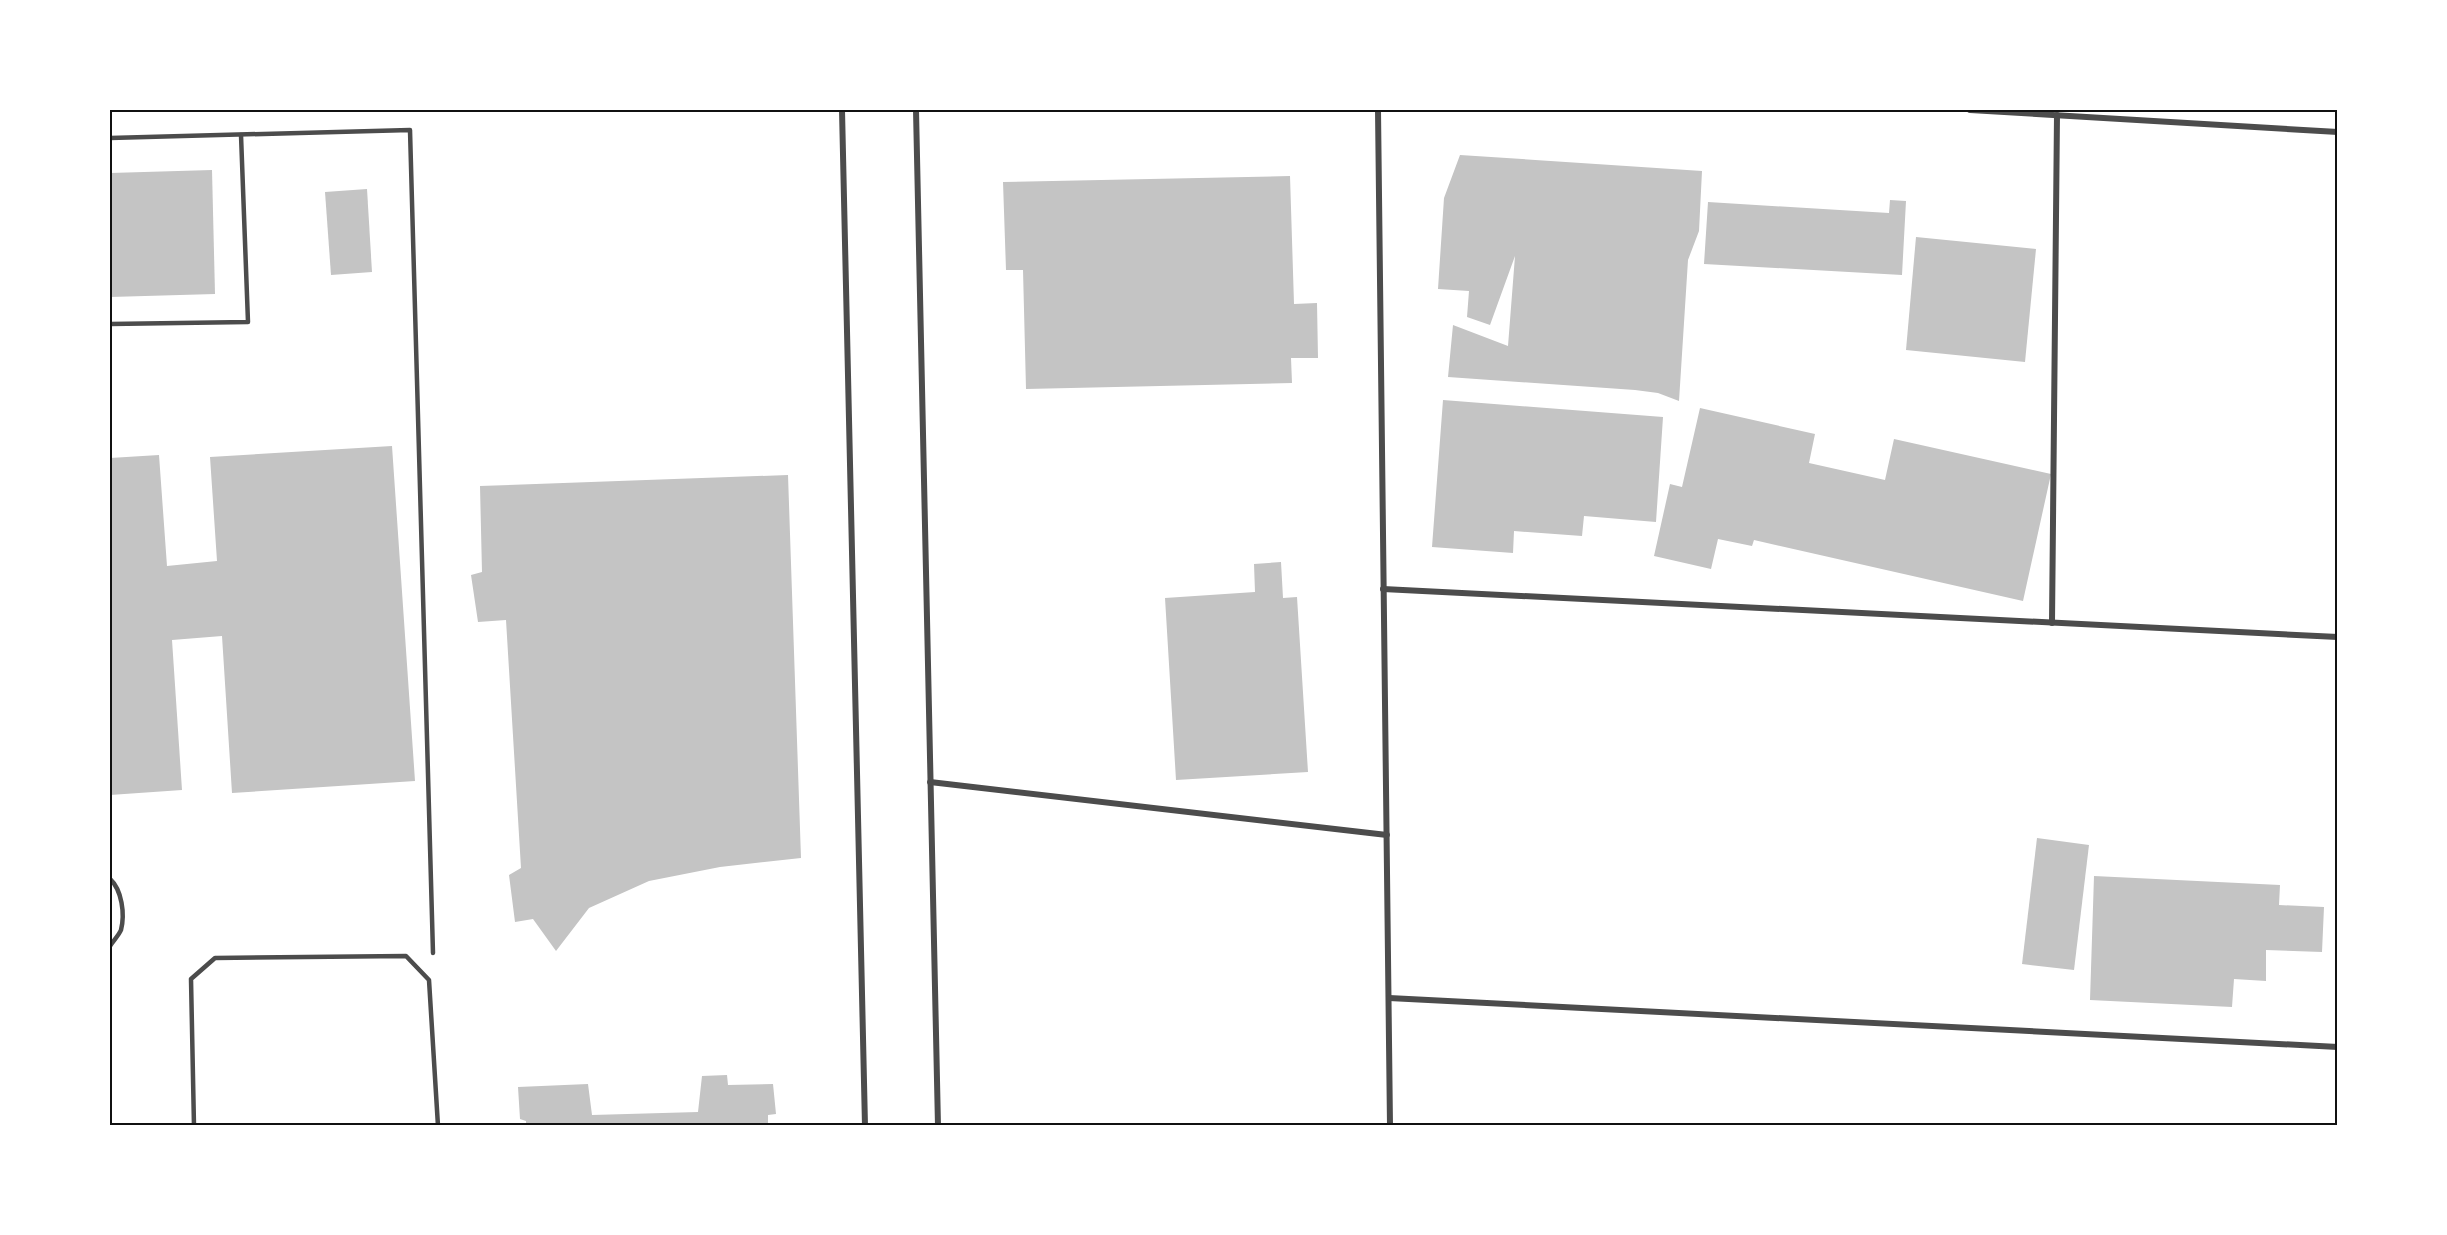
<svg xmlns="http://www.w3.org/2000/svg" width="2447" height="1235" viewBox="0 0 2447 1235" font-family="'Roboto Condensed',sans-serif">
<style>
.building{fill:#c4c4c4}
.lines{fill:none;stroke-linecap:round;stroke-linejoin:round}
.service{stroke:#4c4c4c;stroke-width:4.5}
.minor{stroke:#4c4c4c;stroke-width:6}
.neatline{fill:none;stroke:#111;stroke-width:2}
</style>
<rect width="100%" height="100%" fill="#fff"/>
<g class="building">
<polygon points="1460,155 1702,171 1699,231 1688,260 1679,401 1658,393 1635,390 1448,377 1453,325 1508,346 1515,256 1490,325 1467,317 1469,291 1438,289 1444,198"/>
<polygon points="212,170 215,294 110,297 110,173"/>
<polygon points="1290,176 1294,304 1317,303 1318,358 1291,358 1292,383 1026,389 1023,270 1006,270 1003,182"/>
<polygon points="367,189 372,272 331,275 325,192"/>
<polygon points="1890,200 1906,201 1902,275 1704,264 1708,202 1889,213"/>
<polygon points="1916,237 2036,249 2025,362 1906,350"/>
<polygon points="1443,400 1663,417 1656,522 1584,516 1582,536 1514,531 1513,553 1432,547"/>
<polygon points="1700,408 1815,434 1809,463 1885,480 1894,439 2051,474 2023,601 1754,540 1752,546 1718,539 1711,569 1654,556 1670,484 1682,487"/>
<polygon points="392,446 415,781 232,793 222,636 172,640 182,790 110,795 110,458 159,455 167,566 217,561 210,457"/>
<polygon points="788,475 801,858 720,867 649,881 589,908 556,951 533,919 515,922 509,875 521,868 506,620 478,622 471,575 482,572 480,486"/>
<polygon points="1281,562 1283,598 1297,597 1308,772 1176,780 1165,598 1255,592 1254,564"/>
<polygon points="2037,838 2089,845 2074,970 2022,964"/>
<polygon points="2094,876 2280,885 2279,905 2324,907 2322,952 2266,950 2266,981 2234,979 2232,1007 2090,1000"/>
<polygon points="727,1075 728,1085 773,1084 776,1114 768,1115 768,1126 526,1126 526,1121 520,1119 518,1087 588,1084 592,1115 698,1112 702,1076"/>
</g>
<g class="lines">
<g class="service">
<polyline points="110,138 410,130 433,953"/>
<polyline points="110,324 248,322 241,135"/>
<path d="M 110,879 C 122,890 125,914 121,930 C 119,935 113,941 110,946"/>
<polyline points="194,1126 191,979 215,958 406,956 429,980 438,1126"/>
</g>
<g class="minor">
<polyline points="842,110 865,1126"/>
<polyline points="916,110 938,1126"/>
<polyline points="1378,110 1390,1126"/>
<polyline points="1970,110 2338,132"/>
<polyline points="1383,589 2338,637"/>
<polyline points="2052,623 2057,115"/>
<polyline points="930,782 1387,835"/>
<polyline points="1389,998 2338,1047"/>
</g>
</g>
<rect width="2447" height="1235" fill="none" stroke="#ffffff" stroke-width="222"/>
<rect x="111" y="111" width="2225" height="1013" class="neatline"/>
</svg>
